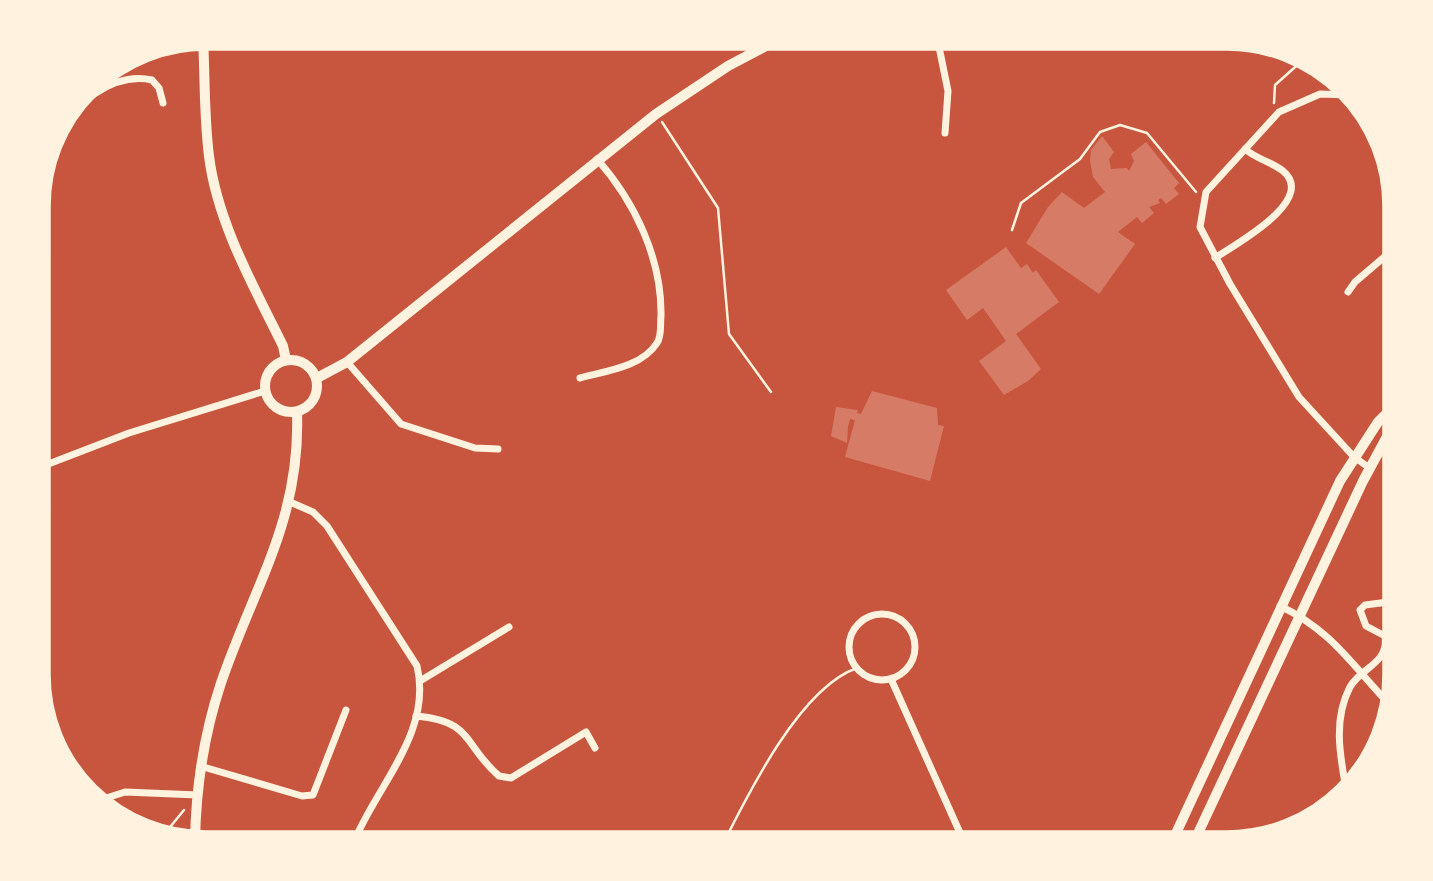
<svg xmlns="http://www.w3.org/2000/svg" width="1433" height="881" viewBox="0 0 1433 881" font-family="Quicksand,sans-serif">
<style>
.building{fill:#d67c66}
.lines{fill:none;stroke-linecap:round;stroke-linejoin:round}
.path{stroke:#fff3e0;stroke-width:2.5}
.minor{stroke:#fff3e0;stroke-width:7}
.tertiary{stroke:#fff3e0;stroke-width:10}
.rim{fill:none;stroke:#fff3e0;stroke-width:3.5}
</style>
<rect width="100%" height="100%" fill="#c8553d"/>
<g class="building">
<polygon points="1102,136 1114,152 1109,159 1111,169 1127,168 1129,171 1134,161 1131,154 1146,142 1179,183 1174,188 1179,194 1166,204 1161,198 1158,200 1160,203 1149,207 1154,213 1142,223 1137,217 1118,232 1135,244 1099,294 1026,243 1048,207 1062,192 1084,208 1105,192 1093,177 1090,160 1091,150"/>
<polygon points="1006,247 1021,268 1027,264 1033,273 1036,270 1059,302 1016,334 1041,369 1028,381 1004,395 979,361 1006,341 983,308 967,320 946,290"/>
<polygon points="872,391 937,408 938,425 944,426 930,481 845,457 855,420 850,419 848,427 847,443 831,436 836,407 858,410 857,413 861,414"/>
</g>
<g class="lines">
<g class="path">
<polyline points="1274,103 1275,85 1303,60"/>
<polyline points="662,122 718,208 729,334 771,392"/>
<polyline points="1012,230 1021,203 1080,159 1100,132 1120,125 1147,133 1196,192"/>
<polyline points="166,832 184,810"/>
<path d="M 723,844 C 749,792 801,687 857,668"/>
</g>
<g class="minor">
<polyline points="937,37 948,91 945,133"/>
<polyline points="1349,95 1320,94 1279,112 1206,192 1200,227 1230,284 1299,397 1354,457 1371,469"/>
<path d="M 52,137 C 73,106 112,71 152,80 L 159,88 L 163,103"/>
<path d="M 1215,258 C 1234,245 1318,200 1283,171 C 1272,162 1256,159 1245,149"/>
<polyline points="1348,292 1355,282 1396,247"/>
<polyline points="347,362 401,424 475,448 498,449"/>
<path d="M 580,378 C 606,371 642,367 657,343 C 662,336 660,325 661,316 C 662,259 635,202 597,159"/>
<polyline points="38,468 129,433 265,391"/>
<path d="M 290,502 L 313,512 L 327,526 L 417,666 C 433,733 376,786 353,844"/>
<path d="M 1280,606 C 1331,630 1352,665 1390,705"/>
<circle cx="882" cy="647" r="33"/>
<polyline points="891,679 965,844"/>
<polyline points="420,681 509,627"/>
<path d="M 416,716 C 474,721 463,745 499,776 L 511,778 L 586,732 L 595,748"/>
<polyline points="200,766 302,796 313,795 346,710"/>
<path d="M 1346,789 C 1340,756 1333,719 1350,687 C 1361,667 1389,664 1385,636 L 1366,626 L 1360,610 L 1365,605 L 1396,601"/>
<polyline points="97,801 125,792 198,795"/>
<polyline points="900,844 900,838"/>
</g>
<g class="tertiary">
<path d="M 203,37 C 205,76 204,117 209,156 C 217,222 254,287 283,346 L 286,360"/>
<circle cx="291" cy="386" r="26"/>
<polyline points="317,378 347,362 656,114 728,66 783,37"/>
<path d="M 195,841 C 196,787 204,734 221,683 C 254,586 301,520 297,412"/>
<polyline points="1171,844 1340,481 1378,422 1396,404"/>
<polyline points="1193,844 1363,481 1396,420"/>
</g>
</g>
<path d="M0 0H1433V881H0ZM206 49H1227A157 157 0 0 1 1384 206V675A157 157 0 0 1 1227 832H206A157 157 0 0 1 49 675V206A157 157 0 0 1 206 49Z" fill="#fff3e0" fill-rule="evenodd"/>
<path class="rim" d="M206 49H1227A157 157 0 0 1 1384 206V675A157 157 0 0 1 1227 832H206A157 157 0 0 1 49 675V206A157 157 0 0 1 206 49Z"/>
</svg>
